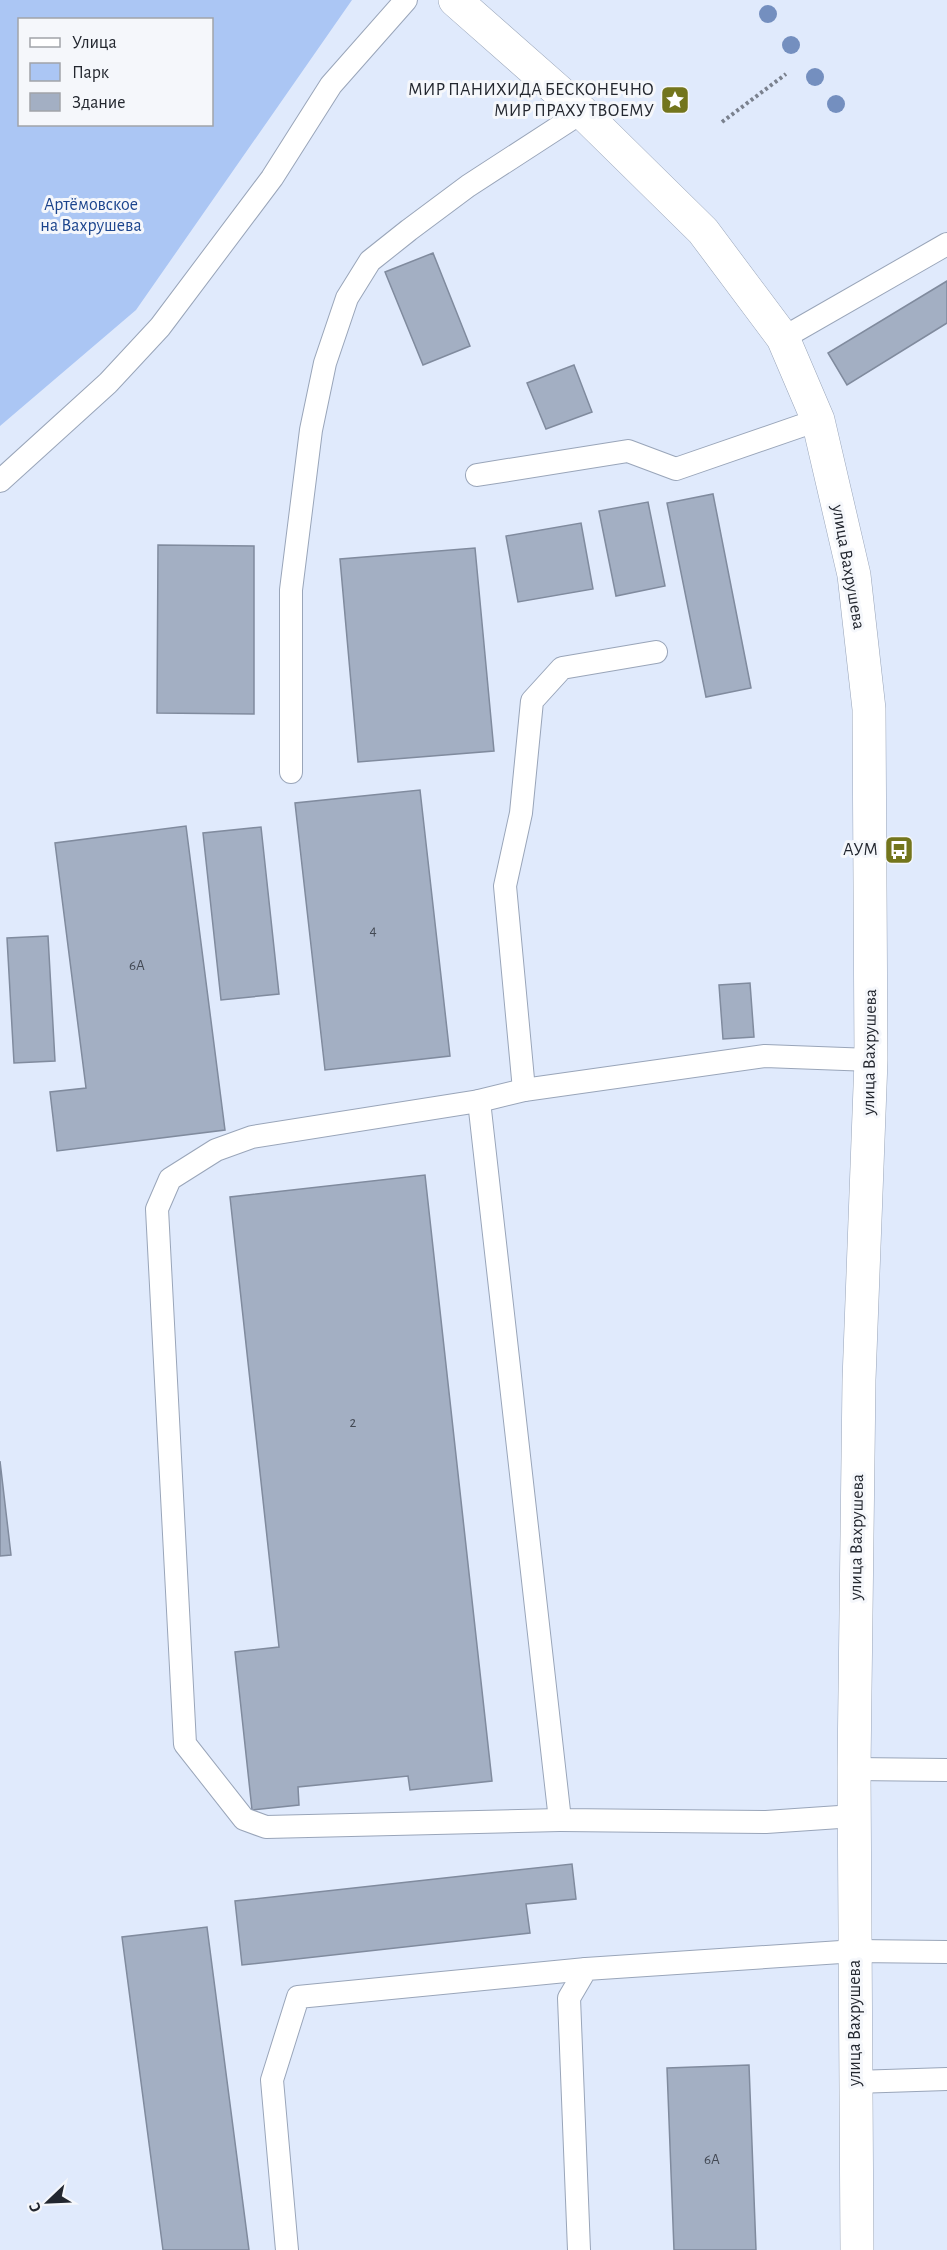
<svg xmlns="http://www.w3.org/2000/svg" width="947" height="2250" viewBox="0 0 947 2250" font-family="'Alegreya Sans',sans-serif">
<style>
.green{fill:#abc6f4;fill-rule:evenodd}
.building{fill:#a3afc3;stroke:#808b9e;stroke-width:1.5}
.lines{fill:none;stroke-linecap:round;stroke-linejoin:round}
.lane-casing{stroke:#99a5b9;stroke-width:24}
.secondary-casing{stroke:#99a5b9;stroke-width:34}
.path{stroke:#7a818e;stroke-width:4;stroke-dasharray:3 3;stroke-linecap:butt}
.lane{stroke:#fff;stroke-width:22}
.secondary{stroke:#fff;stroke-width:33}
.tree{fill:#748fbf}
.labels{text-anchor:middle;dominant-baseline:central;stroke-width:6;stroke-linejoin:round;paint-order:stroke}
.number-label{font-size:15px;fill:#434954}
.poi-label{font-size:18px;fill:#23272f;stroke:#f5f7fb;text-anchor:end}
.park-label{font-size:18px;fill:#1b448d;stroke:#f5f7fb}
.street-label{font-size:18px;fill:#23272f;stroke:#f5f7fb}
</style>
<rect width="100%" height="100%" fill="#e0eafc"/>
<path class="green" d="M 0,0 L 352,0 L 136,310 L 0,426 ZM 20,20 L 212,20 L 212,124 L 20,124 Z"/>
<g class="building">
<polygon points="433,253 470,346 423,365 385,272"/>
<polygon points="947,281 947,323 847,385 828,353"/>
<polygon points="574,365 592,412 546,429 527,383"/>
<polygon points="713,494 751,688 706,697 667,503"/>
<polygon points="648,502 665,586 616,596 599,511"/>
<polygon points="581,523 593,589 518,602 506,536"/>
<polygon points="158,545 254,546 254,714 157,713"/>
<polygon points="475,548 494,751 358,762 340,559"/>
<polygon points="420,790 450,1056 325,1070 295,803"/>
<polygon points="186,826 225,1130 57,1151 50,1092 86,1088 55,843"/>
<polygon points="261,827 279,994 221,1000 203,833"/>
<polygon points="48,936 55,1061 14,1063 7,938"/>
<polygon points="750,983 754,1037 723,1039 719,985"/>
<polygon points="425,1175 492,1781 410,1790 408,1776 298,1787 299,1805 252,1810 235,1652 279,1647 230,1197"/>
<polygon points="0,1461 11,1555 0,1556"/>
<polygon points="572,1864 576,1899 526,1904 530,1933 242,1965 235,1901"/>
<polygon points="207,1927 249,2250 163,2250 122,1937"/>
<polygon points="749,2065 756,2250 674,2250 667,2068"/>
</g>
<g class="lines">
<g class="lane-casing">
<g id="lane">
<polyline points="783,338 947,244"/>
<polyline points="477,475 628,451 676,469 818,420"/>
<polyline points="0,481 108,383 160,327 272,178 331,85 406,0"/>
<polyline points="291,772 291,590 311,430 325,363 347,298 370,261 409,230 468,186 582,112"/>
<polyline points="524,1090 505,886 521,813 532,701 562,668 656,652"/>
<polyline points="479,1101 560,1820 766,1822 854,1816"/>
<polyline points="854,1769 947,1770"/>
<polyline points="560,1820 266,1827 244,1819 185,1744 157,1209 170,1179 216,1150 252,1137 479,1101 524,1090 765,1056 871,1060"/>
<polyline points="855,2082 947,2079"/>
<polyline points="287,2250 272,2080 298,1997 586,1969"/>
<polyline points="579,2250 569,1998 586,1969 856,1951 947,1952"/>
</g>
</g>
<g class="secondary-casing">
<polyline id="secondary" points="455,0 582,112 703,231 783,338 818,420 854,575 869,709 871,1060 859,1380 854,1769 857,2250"/>
</g>
<polyline class="path" points="722,122 786,74"/>
<use href="#lane" class="lane"/>
<use href="#secondary" class="secondary"/>
</g>
<g class="tree">
<circle cx="768" cy="14" r="9"/>
<circle cx="791" cy="45" r="9"/>
<circle cx="815" cy="77" r="9"/>
<circle cx="836" cy="104" r="9"/>
</g>
<defs>
<g id="sight-square" transform="scale(1.5)"><rect x="-9" y="-9" width="18" height="18" rx="4" fill="#73751c" stroke="#f5f7fb"/><path d="M0-6L1.8-2.2L6-1.7L2.9 1.2L3.7 5.4L0 3.3L-3.7 5.4L-2.9 1.2L-6-1.7L-1.8-2.2Z" fill="#fff"/></g>
<g id="bus-square" transform="scale(1.5)"><rect x="-9" y="-9" width="18" height="18" rx="4" fill="#73751c" stroke="#f5f7fb"/><path d="M-5-6H5V4H4V6H2V4H-2V6H-4V4H-5ZM-3.5-4V0h7V-4ZM-3.5 1.2v1.5H-2V1.2ZM2 1.2v1.5H3.5V1.2Z" fill="#fff"/></g>
</defs>
<g fill-rule="evenodd">
<use href="#sight-square" x="675" y="100"/>
<use href="#bus-square" x="899" y="850"/>
</g>
<g class="labels">
<g class="number-label">
<text x="373" y="930">4</text>
<text x="137" y="965">6А</text>
<text x="353" y="1422">2</text>
<text x="712" y="2159">6А</text>
</g>
<g class="poi-label">
<text x="654" y="90">МИР ПАНИХИДА БЕСКОНЕЧНО<tspan x="654" dy="21">МИР ПРАХУ ТВОЕМУ</tspan></text>
<text x="878" y="850">АУМ</text>
</g>
<g class="park-label">
<text x="91" y="205">Артёмовское<tspan x="91" dy="21">на Вахрушева</tspan></text>
</g>
<g class="street-label">
<text transform="translate(848 567) rotate(80)">улица Вахрушева</text>
<text transform="translate(870 1052) rotate(-89)">улица Вахрушева</text>
<text transform="translate(857 1537) rotate(-89)">улица Вахрушева</text>
<text transform="translate(855 2023) rotate(-90)">улица Вахрушева</text>
</g>
</g>
<rect x="18" y="18" width="195" height="108" fill="#f5f7fb" stroke="#a1a4a9" stroke-width="1.5"/>
<rect x="30" y="38" width="30" height="9" fill="#ffffff" stroke="#a1a4a9" stroke-width="1.5"/>
<text x="72" y="48" font-size="18" fill="#23272f">Улица</text>
<rect x="30" y="63" width="30" height="18" fill="#abc6f4" stroke="#a1a4a9" stroke-width="1.5"/>
<text x="72" y="78" font-size="18" fill="#23272f">Парк</text>
<rect x="30" y="93" width="30" height="18" fill="#a3afc3" stroke="#a1a4a9" stroke-width="1.5"/>
<text x="72" y="108" font-size="18" fill="#23272f">Здание</text>
<g transform="translate(48 2202) rotate(247)" stroke="#f5f7fb" stroke-width="4.5" paint-order="stroke">
<path d="M0-4.5L10 22L0 15L-10 22Z" fill="#23272f"/>
<text y="-9" font-size="16" font-weight="bold" text-anchor="middle" fill="#23272f">С</text>
</g>
</svg>
